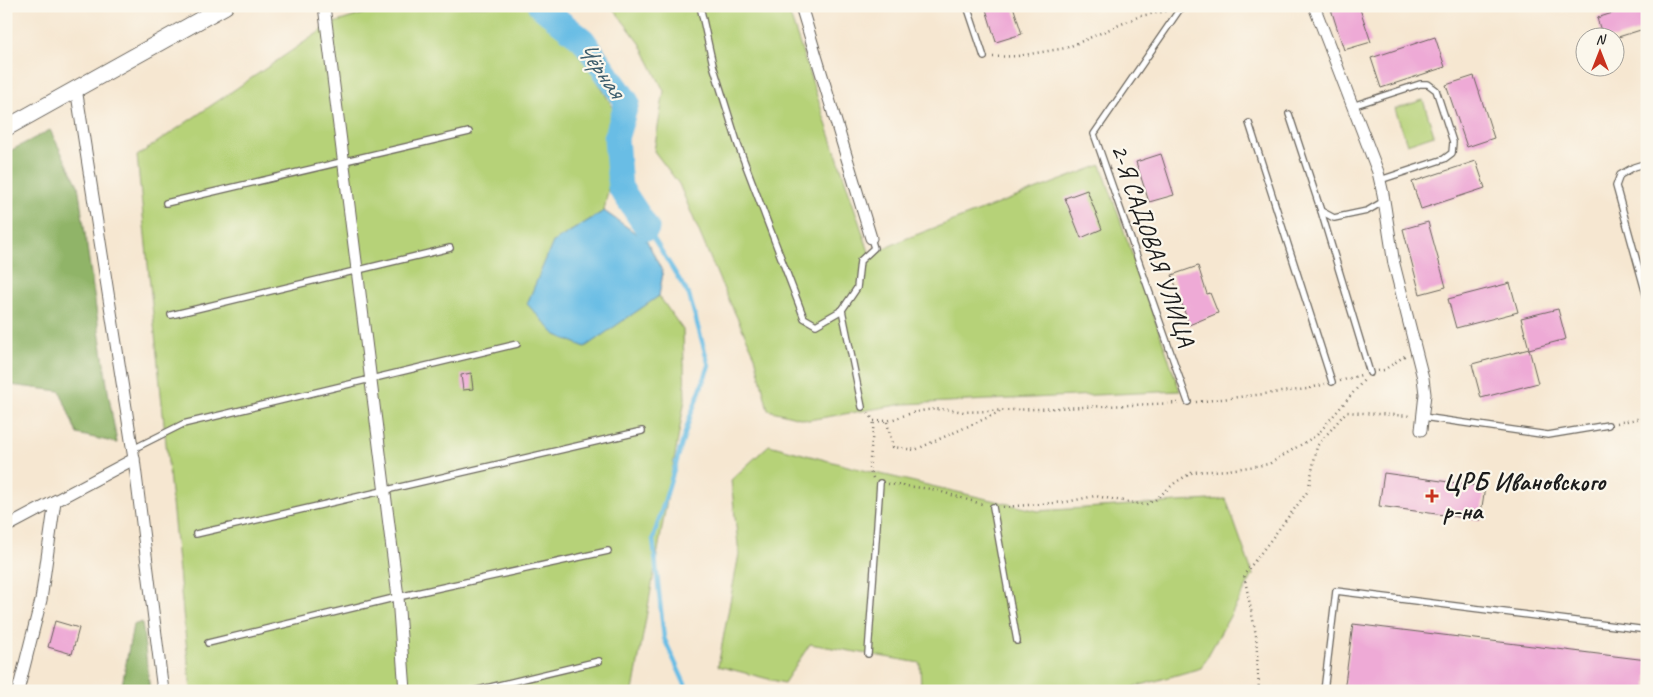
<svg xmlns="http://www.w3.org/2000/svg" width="1653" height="697" viewBox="0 0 1653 697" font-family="Caveat,sans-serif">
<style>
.green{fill:#b6d278;stroke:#69774a}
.forest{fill:#90b468;stroke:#566842}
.water{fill:#69bde5;stroke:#426c80}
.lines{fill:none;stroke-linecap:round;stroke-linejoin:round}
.stream{stroke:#69bde5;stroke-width:4.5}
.river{stroke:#69bde5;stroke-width:25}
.building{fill:#eeaad6}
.service-casing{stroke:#68635b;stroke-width:8}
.minor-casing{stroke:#68635b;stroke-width:13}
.secondary-casing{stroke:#68635b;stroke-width:18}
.path{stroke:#68635b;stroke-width:2.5;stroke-dasharray:1 4;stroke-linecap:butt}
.service{stroke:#fff;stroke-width:5.5}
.minor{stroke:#fff;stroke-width:11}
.secondary{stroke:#fff;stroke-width:16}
.poi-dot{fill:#c8321e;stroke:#fbf7ec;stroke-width:2}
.labels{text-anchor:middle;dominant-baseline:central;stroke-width:4.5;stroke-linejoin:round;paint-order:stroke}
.street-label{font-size:25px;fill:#1c1c1c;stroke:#fbf7ec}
.poi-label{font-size:25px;font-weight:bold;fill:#1c1c1c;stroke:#fbf7ec;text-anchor:start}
.water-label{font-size:26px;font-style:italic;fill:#3b5c6c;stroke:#fbf7ec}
</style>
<rect width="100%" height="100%" fill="#fbf7ec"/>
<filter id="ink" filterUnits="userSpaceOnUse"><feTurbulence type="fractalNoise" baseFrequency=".02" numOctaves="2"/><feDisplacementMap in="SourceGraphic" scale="10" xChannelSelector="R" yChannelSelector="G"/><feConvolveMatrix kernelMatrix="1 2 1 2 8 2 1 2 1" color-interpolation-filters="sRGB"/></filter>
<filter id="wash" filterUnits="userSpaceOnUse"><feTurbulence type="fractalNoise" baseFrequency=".0096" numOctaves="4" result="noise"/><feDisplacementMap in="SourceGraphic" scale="20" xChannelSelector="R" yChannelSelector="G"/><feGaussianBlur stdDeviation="1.12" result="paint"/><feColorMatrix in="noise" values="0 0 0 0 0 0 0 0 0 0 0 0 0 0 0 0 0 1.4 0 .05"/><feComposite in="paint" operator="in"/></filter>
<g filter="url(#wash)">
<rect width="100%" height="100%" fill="#f6e7d1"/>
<g class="green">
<polygon points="388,6 547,6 565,26 621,121 604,211 553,242 584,347 659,296 683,330 685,399 633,691 191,691 137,156 331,24"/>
<polygon points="611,6 787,6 870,255 905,239 1101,165 1180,391 904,404 808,420 768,410 755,356 720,281 679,184 654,151 664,91 640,43"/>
<polygon points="1423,100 1434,135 1407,144 1395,109"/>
<polygon points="769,445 859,469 1038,511 1226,499 1253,575 1201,668 1120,691 921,691 920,663 810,644 784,683 718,666 739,554 731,480"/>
</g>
<g class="forest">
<polygon points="50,130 78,185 108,391 117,443 77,434 60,391 10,385 6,375 6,153"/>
<polygon points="142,622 150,691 121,691 133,625"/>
</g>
<polygon class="water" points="604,211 647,241 663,273 659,296 585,347 556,335 527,304 553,242"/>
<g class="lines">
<polyline class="stream" points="647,228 689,295 709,366 690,417 653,539 664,638 688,691"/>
<polyline class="river" points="540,6 583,40 627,102 616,138 620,187 647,228"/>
</g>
<g id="blocks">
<g class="building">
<polygon points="985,6 1013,6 1022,34 996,42"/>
<polygon points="1330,6 1359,6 1371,42 1344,50"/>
<polygon points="1634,6 1647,6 1647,28 1615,38 1603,38 1597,18"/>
<polygon points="1435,37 1445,67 1381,88 1371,58"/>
<polygon points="1474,76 1494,138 1467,147 1446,85"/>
<polygon points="1161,154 1174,195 1149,202 1136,162"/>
<polygon points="1476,161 1485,188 1421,209 1412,182"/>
<polygon points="1087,190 1102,229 1081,238 1065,198"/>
<polygon points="1428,222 1446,287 1420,294 1403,229"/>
<polygon points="1198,266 1207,294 1210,293 1218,313 1189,325 1172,275"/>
<polygon points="1510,283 1518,312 1456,328 1448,299"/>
<polygon points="1558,309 1566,339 1529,349 1521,318"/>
<polygon points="1529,349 1538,383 1481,398 1472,364"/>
<polygon points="471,373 473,389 463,390 461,375"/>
<polygon points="1384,473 1485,487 1480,520 1379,506"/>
<polygon points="55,621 79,628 72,654 48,647"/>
<polygon points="1353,624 1647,660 1647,691 1344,691"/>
</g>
</g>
</g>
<g filter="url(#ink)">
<use href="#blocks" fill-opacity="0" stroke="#68635b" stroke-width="1"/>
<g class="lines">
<g class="service-casing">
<g id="service">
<polyline points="700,6 713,65 738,145 804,318 816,325 842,310"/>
<polyline points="967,6 984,57"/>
<polyline points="1182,6 1094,134 1188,402"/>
<polyline points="1352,106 1420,84 1428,84 1436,90 1453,142 1452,153 1444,159 1380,180"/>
<polyline points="1289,114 1321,211 1334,218 1367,211 1384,201"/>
<polyline points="1249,123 1332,382"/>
<polyline points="1647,163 1634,167 1620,175 1616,186 1647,298"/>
<polyline points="166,203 469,132"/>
<polyline points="1321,211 1370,373"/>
<polyline points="171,315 450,248"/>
<polyline points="862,407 842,310 857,288 860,261 874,248 871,238"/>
<polyline points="1423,417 1548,435 1608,425"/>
<polyline points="133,449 183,424 517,344"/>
<polyline points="993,507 1017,641"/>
<polyline points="196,534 642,431"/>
<polyline points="208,643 398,597 608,551"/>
<polyline points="868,654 880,483"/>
<polyline points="474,691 599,661"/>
<polyline points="1324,691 1336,591 1647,630"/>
</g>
</g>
<g class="minor-casing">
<g id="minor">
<polyline points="324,6 398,597 405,691"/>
<polyline points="801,6 871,238"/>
<polyline points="1314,6 1378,172 1383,194 1394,264 1423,378 1425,394 1421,430"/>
<polyline points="76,88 134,459 163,691"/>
<polyline points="6,527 134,459"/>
<polyline points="18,691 41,600 55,501"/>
</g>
</g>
<g class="secondary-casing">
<polyline id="secondary" points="6,128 225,6"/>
</g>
<g class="path">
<polyline points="993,57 1018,56 1066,48 1140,16 1167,11"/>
<polyline points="1378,371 1384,370 1406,355"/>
<polyline points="1340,381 1361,375"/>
<polyline points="1196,402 1307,389 1325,384"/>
<path d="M 868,413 L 874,421 C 890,422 895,418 909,414 C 928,408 945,408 964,412 L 1178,403"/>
<polyline points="887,422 893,447 915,450 1002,411"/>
<polyline points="1617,423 1647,417"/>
<polyline points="873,478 869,469 874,421"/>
<polyline points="888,484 932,489 985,505"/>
<polyline points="1003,507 1066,502 1095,496 1145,505 1155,500 1176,482 1193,472 1229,470 1269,464 1317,435 1364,380"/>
<polyline points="1259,691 1256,635 1244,575 1308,491 1317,446 1346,412 1411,416"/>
</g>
<use href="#service" class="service"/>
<use href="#minor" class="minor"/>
<use href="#secondary" class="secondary"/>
</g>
</g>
<path class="poi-dot" d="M1429.5 488.5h5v5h5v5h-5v5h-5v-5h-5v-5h5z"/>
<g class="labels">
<g class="street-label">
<text transform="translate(1153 245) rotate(71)">2-Я САДОВАЯ УЛИЦА</text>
</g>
<g class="poi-label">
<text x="1443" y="482">ЦРБ Ивановского<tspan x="1443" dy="29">р-на</tspan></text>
</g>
<g class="water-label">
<text transform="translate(601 69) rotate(54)">Чёрная</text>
</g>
</g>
<rect width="1653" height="697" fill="none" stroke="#fbf7ec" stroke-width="25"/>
<g transform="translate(1600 52)"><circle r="24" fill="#fbf7ec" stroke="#a29f99"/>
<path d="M0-4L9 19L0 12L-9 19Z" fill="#c8321e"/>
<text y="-8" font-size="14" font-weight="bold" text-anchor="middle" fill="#1c1c1c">N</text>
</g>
</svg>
